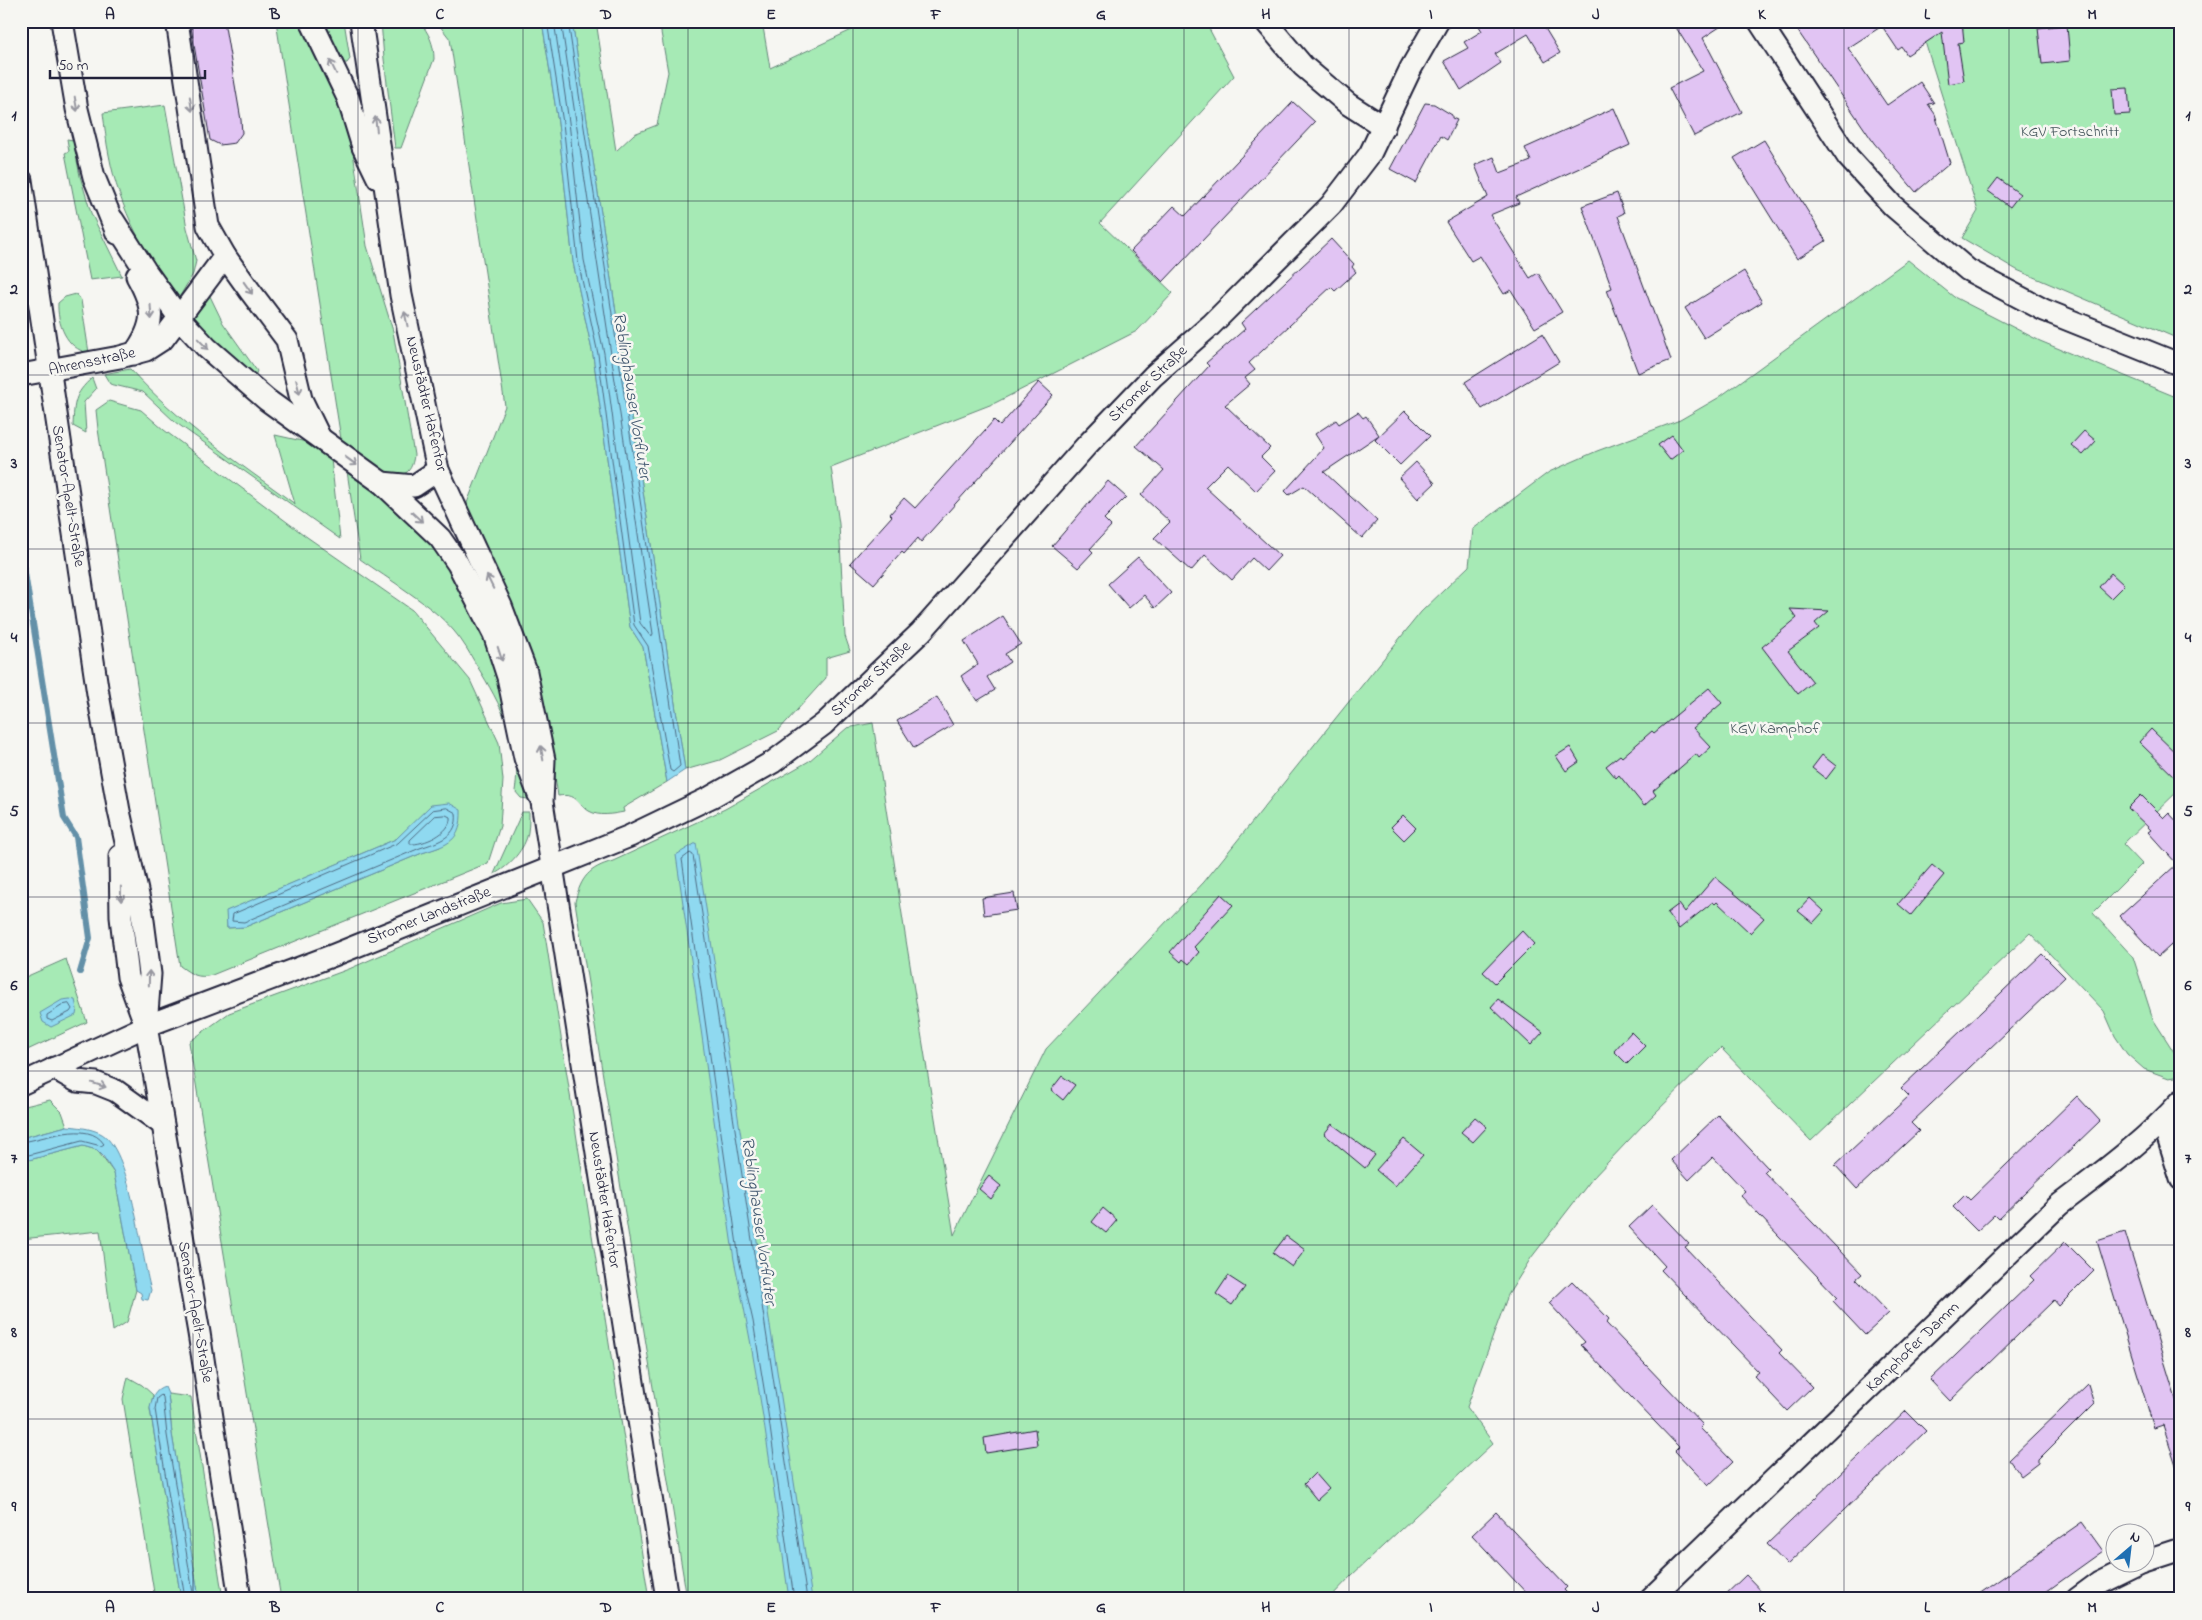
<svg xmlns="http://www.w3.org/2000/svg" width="2202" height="1620" viewBox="0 0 2202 1620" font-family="'Indie Flower',sans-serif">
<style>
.green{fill:#a6eab5;stroke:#648678;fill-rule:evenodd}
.water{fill:#8fd9f0;stroke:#6390a8}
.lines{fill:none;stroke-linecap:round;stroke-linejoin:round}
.shore{stroke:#4e6b83;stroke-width:1}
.stream{stroke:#6390a8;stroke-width:6}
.building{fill:#e1c4f3;stroke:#22223b}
.minor-casing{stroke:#22223b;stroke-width:25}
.minor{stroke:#f6f6f2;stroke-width:21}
.oneway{stroke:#9797a0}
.grid{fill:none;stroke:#22223b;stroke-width:1;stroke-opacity:0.55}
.labels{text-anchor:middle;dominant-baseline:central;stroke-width:5;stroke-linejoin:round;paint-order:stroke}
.park-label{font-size:16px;fill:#43545a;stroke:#f6f6f2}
.street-label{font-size:16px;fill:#22223b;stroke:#f6f6f2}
.water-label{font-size:18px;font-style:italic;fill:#435971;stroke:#f6f6f2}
.neatline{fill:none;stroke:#22223b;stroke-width:2}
.grid-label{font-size:16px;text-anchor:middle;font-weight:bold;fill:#22223b}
</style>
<rect width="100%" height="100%" fill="#f6f6f2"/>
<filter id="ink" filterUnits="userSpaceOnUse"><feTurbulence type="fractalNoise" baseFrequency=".02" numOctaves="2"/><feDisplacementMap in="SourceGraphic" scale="10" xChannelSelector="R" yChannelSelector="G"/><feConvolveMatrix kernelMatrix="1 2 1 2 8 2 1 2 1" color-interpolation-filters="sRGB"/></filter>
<g filter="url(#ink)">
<g class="green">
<path d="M 276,21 L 301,21 L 337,91 L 351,139 L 367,246 L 393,331 L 414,455 C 409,502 358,452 341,439 Z"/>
<polygon points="322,21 344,21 350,59 347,63 343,63"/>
<path d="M 381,21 L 419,21 C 429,33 434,44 434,59 L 401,148 L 395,148 L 384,59 Z"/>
<path d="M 436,21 L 542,21 L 558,123 L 573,262 L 593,355 L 630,627 L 643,647 L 667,782 L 623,808 L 624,812 C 613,814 599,817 589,811 C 576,803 578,793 558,796 L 547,725 L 468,511 L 467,503 L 505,406 L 450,39 Z"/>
<polygon points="572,21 596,21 616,151 634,134 657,125 668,72 659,21 762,21 770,68 871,21 1205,21 1234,76 1100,223 1173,293 1137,331 995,403 831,467 839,524 845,636 850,651 826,658 826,678 778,731 720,760 685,770"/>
<polygon points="1922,21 2181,21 2181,340 2017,270 1962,238 1978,211 1926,45"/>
<path d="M 165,105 L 187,228 L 196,261 L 193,274 L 177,301 C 147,257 119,209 109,155 C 106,142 105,127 103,113 Z"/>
<polygon points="67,139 73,140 80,176 91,213 122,276 90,280 65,153 69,151"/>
<path d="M 1908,260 L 1954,297 L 2040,341 L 2181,399 L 2181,788 L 2123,844 L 2142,864 L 2093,913 L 2133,957 L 2153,1019 L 2181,1063 L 2181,1076 L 2169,1078 L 2144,1069 L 2127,1054 L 2115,1036 L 2104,1011 L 2030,933 L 1811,1141 L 1721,1048 L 1644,1124 L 1592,1179 L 1531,1258 L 1508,1295 L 1467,1407 L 1493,1443 L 1352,1575 L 1329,1599 L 687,1599 L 575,902 C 581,877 589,868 613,861 L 725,809 L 809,761 L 847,728 L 873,723 L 905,934 L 954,1235 L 1046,1049 L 1204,882 L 1421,612 L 1469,566 L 1473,529 L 1549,472 L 1597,451 L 1680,420 L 1718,398 Z"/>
<path d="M 76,294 L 81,300 L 89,353 C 66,349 57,323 58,303 L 65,297 Z"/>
<polygon points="209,294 223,323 257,371 255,376 239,365 191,317"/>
<path d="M 130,369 C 179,423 236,461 295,504 L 275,435 L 311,443 L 331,459 L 340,539 L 175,422 L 143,392 L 110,384 L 104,374 Z"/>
<path d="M 92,378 L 96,389 L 84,402 L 86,433 L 73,426 C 74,403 74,394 92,378 Z"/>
<path d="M 109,401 L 141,410 L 164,430 L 307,537 L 412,610 L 470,680 L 499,743 L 503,780 L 500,826 L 488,863 L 212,975 C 198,979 191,974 180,966 L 98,429 L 96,410 ZM 396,839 L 440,847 L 422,853 L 245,927 L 227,928 L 227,911 Z"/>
<path d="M 347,471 L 397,507 L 429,535 L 467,592 L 504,689 L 528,799 L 521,798 L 515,791 C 523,746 500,703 477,666 C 470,654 463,641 454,631 C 432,605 388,579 360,559 Z"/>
<path d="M 522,812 L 529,812 C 529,818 529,825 528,832 C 526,848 509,867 494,874 Z"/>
<polygon points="527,899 543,922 649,1599 281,1599 189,1042 229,1013 349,969 501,903"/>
<polygon points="66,959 87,1022 21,1053 21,979"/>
<polygon points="50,1100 62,1112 67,1126 21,1138 21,1107"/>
<polygon points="83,1146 97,1150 114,1173 136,1290 127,1322 113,1331 100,1231 21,1239 21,1162"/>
<polygon points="128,1377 142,1385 153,1395 150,1409 181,1599 155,1599 123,1399"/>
<polygon points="168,1394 191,1397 223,1599 199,1599 172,1434"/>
</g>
<g class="water">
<polygon points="542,21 572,21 685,770 667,782 643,647 630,627 593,355 573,262 558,123"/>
<path d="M 449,803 L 461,810 C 462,841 448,845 422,853 L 245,927 L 227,928 L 226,911 L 396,839 L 431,805 Z"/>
<path d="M 696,843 L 812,1599 L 789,1599 C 773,1485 759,1372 734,1260 L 676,855 Z"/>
<polygon points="70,999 75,1000 77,1009 76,1015 51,1027 43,1022 40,1013 62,1000"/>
<path d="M 67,1126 C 77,1127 90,1128 100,1133 C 131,1147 141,1257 151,1290 L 148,1300 L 142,1299 L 141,1293 L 136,1290 L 114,1173 L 103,1156 L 97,1150 L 83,1146 L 21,1162 L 21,1138 Z"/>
<path d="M 165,1387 L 168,1394 L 172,1434 L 199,1599 L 181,1599 L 150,1408 C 152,1398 154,1390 165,1387 Z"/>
</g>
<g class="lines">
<g class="shore">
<polyline points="547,21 563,123 578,261 598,354 634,625 648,646 670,770 673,772 680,766 568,21"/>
<polyline points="554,21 569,122 584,260 604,353 640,623 651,637 653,634 561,21"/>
<path d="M 447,808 L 456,813 C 459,837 438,842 420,848 L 244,922 L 232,921 L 233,914 L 398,843 L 433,810 Z"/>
<path d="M 446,815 L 450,817 C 452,833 423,845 410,844 L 410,840 L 435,816 Z"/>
<polygon points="69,1004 72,1009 70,1012 52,1021 47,1019 47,1015 63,1005"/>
<path d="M 21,1142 C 43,1140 88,1119 104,1144 L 101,1146 L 82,1141 L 21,1157"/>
<polyline points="185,1599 155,1409 157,1398 161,1395 163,1397 167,1435 194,1599"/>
<polyline points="794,1599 768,1413 753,1321 739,1259 682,859 690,853 693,855 807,1599"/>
</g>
<polyline class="stream" points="21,548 64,818 76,837 90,938 80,972"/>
</g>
<g class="building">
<polygon points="190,21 224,21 241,120 242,133 235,143 220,145 210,140"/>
<polygon points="1476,21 1550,21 1543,25 1560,53 1545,62 1528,34 1495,54 1501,63 1461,90 1444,61 1468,48 1464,42 1482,31"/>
<polygon points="1672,21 1729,21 1703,38 1742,112 1694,136 1669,88 1703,71"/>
<polygon points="1791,21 1962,21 1964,42 1958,43 1964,81 1948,84 1942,32 1907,55 1902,47 1898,50 1882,26 1848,48 1887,105 1920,82 1934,103 1928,104 1935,114 1950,163 1916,192 1874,143"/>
<polygon points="2067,25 2070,61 2042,64 2038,28"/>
<polygon points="2128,88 2130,114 2114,115 2112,89"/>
<polygon points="1293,102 1315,122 1163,282 1131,251 1174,206 1185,216"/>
<polygon points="1425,103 1434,104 1452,115 1452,118 1457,120 1447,140 1441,136 1416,183 1390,169"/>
<polygon points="1614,108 1630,145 1516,197 1519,203 1490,215 1530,278 1538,273 1562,312 1535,328 1511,290 1504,294 1480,256 1471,261 1446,222 1488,197 1475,165 1494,157 1500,173 1531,161 1525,148"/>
<polygon points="1764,140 1826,241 1797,259 1734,158"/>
<polygon points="1998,178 2020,194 2010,207 1988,191"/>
<polygon points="1617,193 1624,213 1618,216 1671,360 1638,373 1607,290 1612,288 1582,206"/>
<polygon points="1331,239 1354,264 1352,267 1356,272 1335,291 1331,287 1249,363 1255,370 1245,378 1250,384 1225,405 1270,448 1261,457 1275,471 1256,491 1228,464 1205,487 1280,556 1266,571 1252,558 1232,580 1205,555 1191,571 1154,538 1170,522 1141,495 1164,470 1136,446 1209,366 1206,363 1245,329 1241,323"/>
<polygon points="1744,271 1762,302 1704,338 1685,308"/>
<polygon points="1542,334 1559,362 1482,409 1465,382"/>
<polygon points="1039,382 1053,395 921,542 918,538 904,554 902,552 874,584 850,563 892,516 890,514 904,498 915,508 994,420 1000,426"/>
<polygon points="1405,411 1430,436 1400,465 1375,440"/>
<polygon points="1358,412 1363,418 1366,416 1379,435 1324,472 1377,521 1362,538 1304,486 1289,495 1285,491 1324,448 1315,434 1336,420 1339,424"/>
<polygon points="2084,431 2096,441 2083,455 2071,445"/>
<polygon points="1672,435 1683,450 1670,460 1658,445"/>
<polygon points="1416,462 1435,483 1418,499 1399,478"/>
<polygon points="1108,481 1126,497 1104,519 1111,526 1090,549 1093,552 1078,568 1052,546"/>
<polygon points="1138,557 1171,593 1155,608 1144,595 1129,608 1108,584"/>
<polygon points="2111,573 2124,585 2111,598 2099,587"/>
<polygon points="1790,609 1829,611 1815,623 1819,628 1788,651 1813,682 1798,694 1762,647 1797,618"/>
<polygon points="1003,616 1021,644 1005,654 1010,662 987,677 995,690 977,701 961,676 978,664 964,641"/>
<polygon points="1709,688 1722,703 1693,728 1711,747 1699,758 1696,754 1653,791 1656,795 1644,806 1619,775 1616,778 1606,766 1620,755 1622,757 1652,731 1654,733"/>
<polygon points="937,697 953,725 914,748 897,721"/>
<polygon points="2151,729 2181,758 2181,783 2139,742"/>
<polygon points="1570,747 1579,762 1566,771 1556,756"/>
<polygon points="1822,755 1836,766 1826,779 1812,768"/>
<polygon points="2141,795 2164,818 2169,813 2181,826 2181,936 2158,957 2120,916 2177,864 2148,832 2151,830 2128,808"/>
<polygon points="1403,815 1416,828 1404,840 1391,827"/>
<polygon points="1932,865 1944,875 1911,915 1898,904"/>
<polygon points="1715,877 1764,918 1750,933 1717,902 1715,904 1713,902 1679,929 1667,913 1679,904 1685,912"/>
<polygon points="1014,893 1017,910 984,915 982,898"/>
<polygon points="1221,894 1233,905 1194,947 1199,952 1189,964 1183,959 1181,962 1170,952"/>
<polygon points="1810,898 1824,911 1813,923 1798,911"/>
<polygon points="1522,931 1534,944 1495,983 1483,972"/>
<polygon points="2042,954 2065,977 1911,1123 1919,1131 1857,1189 1835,1165 1909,1096 1901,1088"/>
<polygon points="1498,999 1543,1032 1531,1045 1491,1007"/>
<polygon points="1631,1032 1645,1046 1627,1064 1614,1051"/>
<polygon points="1062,1076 1075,1085 1063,1100 1051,1090"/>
<polygon points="2077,1096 2100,1121 1998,1219 1994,1215 1977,1231 1953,1207 1965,1195 1970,1200"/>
<polygon points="1718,1115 1768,1168 1764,1172 1862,1274 1856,1279 1889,1313 1865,1335 1833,1301 1837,1297 1740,1195 1745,1191 1713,1157 1689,1180 1671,1160"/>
<polygon points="1475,1117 1487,1127 1473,1142 1461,1132"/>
<polygon points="1332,1124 1375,1155 1365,1168 1324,1134"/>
<polygon points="1404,1139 1423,1155 1395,1186 1376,1170"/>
<polygon points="989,1176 1001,1186 991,1199 979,1189"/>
<polygon points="1652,1205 1689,1244 1685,1247 1782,1350 1779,1353 1812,1387 1787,1411 1754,1376 1759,1372 1661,1270 1665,1266 1629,1227"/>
<polygon points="1103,1208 1117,1220 1106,1233 1092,1222"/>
<polygon points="2125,1232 2181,1416 2181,1467 2177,1468 2163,1425 2154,1428 2097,1241"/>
<polygon points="1286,1236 1305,1250 1292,1267 1273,1253"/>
<polygon points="2065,1242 2094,1271 2059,1306 2054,1300 1950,1401 1930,1380 2034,1280 2030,1276"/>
<polygon points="1228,1276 1245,1287 1232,1305 1216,1294"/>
<polygon points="1572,1281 1609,1319 1606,1323 1703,1425 1700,1428 1733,1462 1708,1486 1675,1451 1679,1447 1581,1345 1585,1342 1549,1303"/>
<polygon points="2088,1384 2094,1404 2038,1460 2038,1463 2021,1476 2009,1460"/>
<polygon points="1906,1411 1926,1431 1787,1565 1767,1544"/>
<polygon points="1035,1429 1037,1445 986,1453 984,1438"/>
<polygon points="1315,1473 1329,1489 1317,1500 1304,1484"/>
<polygon points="1496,1512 1567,1587 1564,1590 1573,1599 1532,1599 1472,1535"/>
<polygon points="2082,1522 2103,1551 2036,1599 1972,1599"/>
<polygon points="1746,1575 1769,1599 1721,1599"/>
</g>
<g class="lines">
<g class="minor-casing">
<g id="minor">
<polyline points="62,21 77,109 94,177 117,233"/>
<polyline points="177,21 208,226 225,256 250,291 287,340 301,399 319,436"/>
<polyline points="311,21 348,98 363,147 378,178"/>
<polyline points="361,21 401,295 438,470 501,606 526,672 544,760 542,802 667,1599"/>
<polyline points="1265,21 1303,66 1348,104 1384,127"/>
<polyline points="1759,21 1848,157 1893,206 1968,270 2044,310 2181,365"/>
<polyline points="21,180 98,694 119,811 142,913 150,974 146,1026"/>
<polyline points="113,220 145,270 180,319 207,348 267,400 382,483 440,538 458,564 494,634 508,677 525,758 539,795"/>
<path d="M 134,354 C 156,324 155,308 137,276"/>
<polyline points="21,375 120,357 146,350 163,339 225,256"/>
<polyline points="382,483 414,486 438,470"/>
<polyline points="120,856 121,917 128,977 146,1026 199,1333 240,1599"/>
<polyline points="54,1068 77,1081 96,1083 116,1091 162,1124"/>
<polyline points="21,1084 146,1026 334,955 630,836 711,797 773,762 824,724 921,632 1086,446 1153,376 1211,325 1331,205 1370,154 1411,68 1438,21"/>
<polyline points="2163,1121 2181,1179"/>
<polyline points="2144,1561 2181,1549"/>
<path d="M 1650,1599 L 2059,1205 C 2101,1173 2145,1141 2181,1101"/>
<polyline points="2077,1599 2100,1582 2141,1562"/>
</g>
</g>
<use href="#minor" class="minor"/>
</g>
<defs><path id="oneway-shaft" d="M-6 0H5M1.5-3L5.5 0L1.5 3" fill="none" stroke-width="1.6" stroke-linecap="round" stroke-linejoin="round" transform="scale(1.25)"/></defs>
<g class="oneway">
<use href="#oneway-shaft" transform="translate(333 67) rotate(-116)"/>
<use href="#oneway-shaft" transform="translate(76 104) rotate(80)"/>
<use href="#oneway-shaft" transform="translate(191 104) rotate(81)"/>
<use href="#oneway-shaft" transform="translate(376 124) rotate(-97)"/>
<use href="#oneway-shaft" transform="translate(248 288) rotate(55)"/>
<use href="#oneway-shaft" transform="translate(151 312) rotate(86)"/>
<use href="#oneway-shaft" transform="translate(406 319) rotate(-102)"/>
<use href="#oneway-shaft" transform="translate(203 344) rotate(46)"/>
<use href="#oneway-shaft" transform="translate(298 387) rotate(76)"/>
<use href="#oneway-shaft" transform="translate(351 461) rotate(36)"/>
<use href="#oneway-shaft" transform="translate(417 517) rotate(43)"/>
<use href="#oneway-shaft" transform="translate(490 582) rotate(-116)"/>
<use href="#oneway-shaft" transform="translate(500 654) rotate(72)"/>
<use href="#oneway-shaft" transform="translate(542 753) rotate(-100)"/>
<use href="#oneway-shaft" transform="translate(121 894) rotate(89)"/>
<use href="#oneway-shaft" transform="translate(149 978) rotate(-89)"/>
<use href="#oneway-shaft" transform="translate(99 1085) rotate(18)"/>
</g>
</g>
<path class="grid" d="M 193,21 L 193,1599M 358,21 L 358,1599M 523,21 L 523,1599M 688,21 L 688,1599M 853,21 L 853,1599M 1018,21 L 1018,1599M 1184,21 L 1184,1599M 1349,21 L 1349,1599M 1514,21 L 1514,1599M 1679,21 L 1679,1599M 1844,21 L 1844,1599M 2009,21 L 2009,1599M 21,201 L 2181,201M 21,375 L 2181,375M 21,549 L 2181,549M 21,723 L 2181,723M 21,897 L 2181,897M 21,1071 L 2181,1071M 21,1245 L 2181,1245M 21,1419 L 2181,1419"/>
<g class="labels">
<g class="park-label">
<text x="2070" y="132">KGV Fortschritt</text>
<text x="1775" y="729">KGV Kamphof</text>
</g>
<g class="street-label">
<text transform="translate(92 362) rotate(-12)">Ahrensstraße</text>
<text transform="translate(1148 384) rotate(-44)">Stromer Straße</text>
<text transform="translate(426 404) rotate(77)">Neustädter Hafentor</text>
<text transform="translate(68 496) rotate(81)">Senator-Apelt-Straße</text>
<text transform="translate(871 679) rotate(-43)">Stromer Straße</text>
<text transform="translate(429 916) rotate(-22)">Stromer Landstraße</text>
<text transform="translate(604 1200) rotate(81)">Neustädter Hafentor</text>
<text transform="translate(195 1312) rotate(80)">Senator-Apelt-Straße</text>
<text transform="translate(1913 1347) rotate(-44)">Kamphofer Damm</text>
</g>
<g class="water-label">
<text transform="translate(631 396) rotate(81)">Rablinghauser Vorfluter</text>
<text transform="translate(758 1221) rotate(82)">Rablinghauser Vorfluter</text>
</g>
</g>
<rect width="2202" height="1620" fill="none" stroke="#f6f6f2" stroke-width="55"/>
<g transform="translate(2130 1548) rotate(28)"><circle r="24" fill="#f6f6f2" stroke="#a1a1a9"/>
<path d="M0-4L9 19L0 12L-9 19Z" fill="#1f6fb2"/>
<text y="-8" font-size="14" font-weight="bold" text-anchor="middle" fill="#22223b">N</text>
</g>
<path d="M50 70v8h155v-8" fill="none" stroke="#22223b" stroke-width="2.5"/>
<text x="58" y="70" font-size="15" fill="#22223b" stroke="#f6f6f2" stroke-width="4" paint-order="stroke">50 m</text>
<rect x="28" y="28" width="2146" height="1564" class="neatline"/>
<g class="grid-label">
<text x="110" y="19">A</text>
<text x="275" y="19">B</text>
<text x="440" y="19">C</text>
<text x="606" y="19">D</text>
<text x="771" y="19">E</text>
<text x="936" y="19">F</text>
<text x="1101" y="19">G</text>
<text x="1266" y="19">H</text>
<text x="1431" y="19">I</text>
<text x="1596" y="19">J</text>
<text x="1762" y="19">K</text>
<text x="1927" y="19">L</text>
<text x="2092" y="19">M</text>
<text x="14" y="120">1</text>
<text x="2188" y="120">1</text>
<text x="14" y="294">2</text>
<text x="2188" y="294">2</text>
<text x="14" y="468">3</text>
<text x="2188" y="468">3</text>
<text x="14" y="642">4</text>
<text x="2188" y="642">4</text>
<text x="14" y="816">5</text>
<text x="2188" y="816">5</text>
<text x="14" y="990">6</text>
<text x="2188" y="990">6</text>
<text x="14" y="1163">7</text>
<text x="2188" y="1163">7</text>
<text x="14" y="1337">8</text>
<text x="2188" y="1337">8</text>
<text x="14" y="1511">9</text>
<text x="2188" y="1511">9</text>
<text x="110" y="1612">A</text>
<text x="275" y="1612">B</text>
<text x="440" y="1612">C</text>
<text x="606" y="1612">D</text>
<text x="771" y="1612">E</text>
<text x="936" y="1612">F</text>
<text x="1101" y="1612">G</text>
<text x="1266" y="1612">H</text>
<text x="1431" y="1612">I</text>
<text x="1596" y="1612">J</text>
<text x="1762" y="1612">K</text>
<text x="1927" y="1612">L</text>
<text x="2092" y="1612">M</text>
</g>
</svg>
